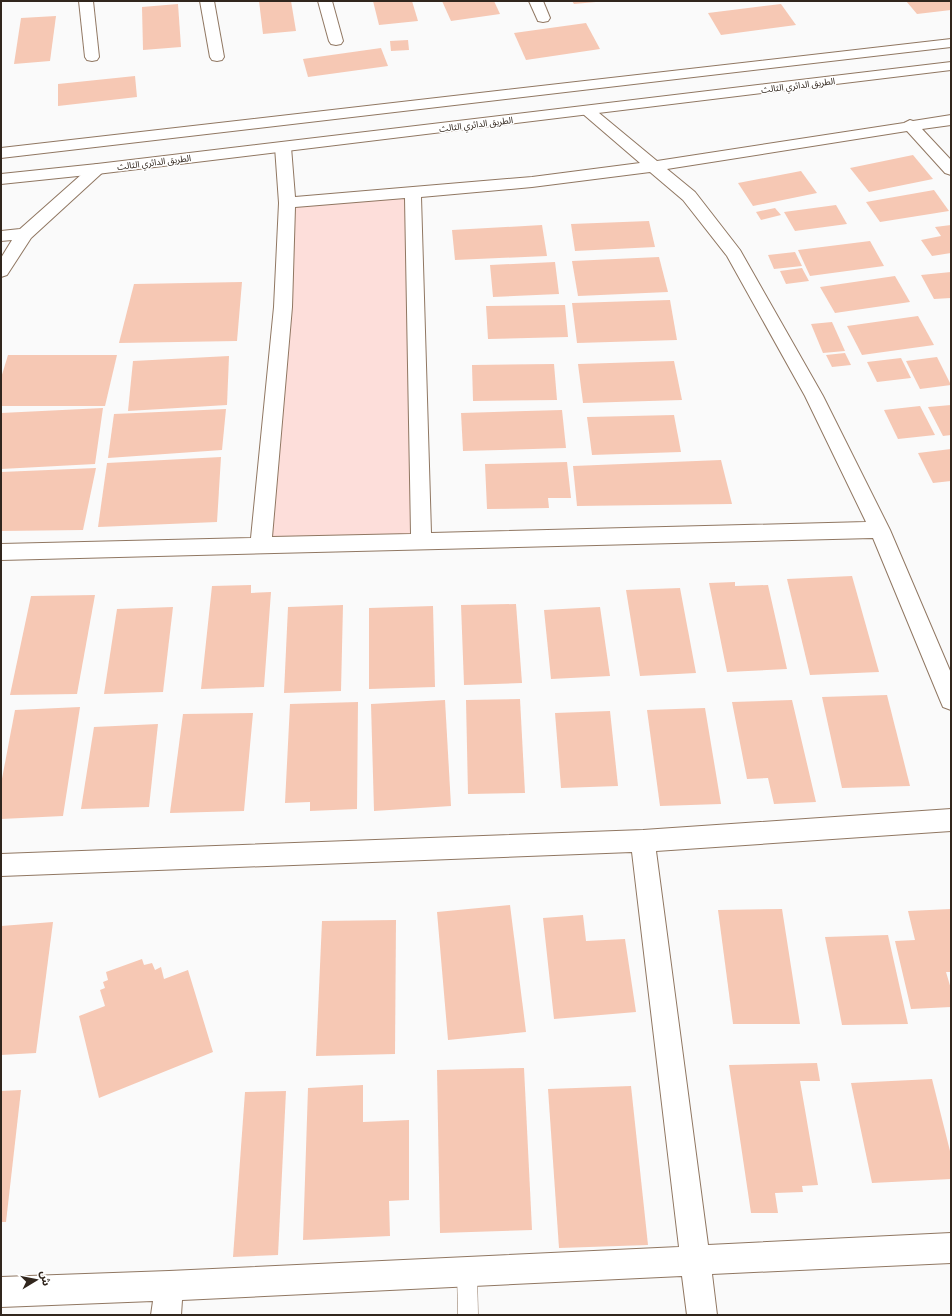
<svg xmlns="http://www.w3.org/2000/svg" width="952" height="1316" viewBox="0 0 952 1316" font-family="Barlow,'Noto Sans Arabic',sans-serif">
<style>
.green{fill:#fddeda}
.building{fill:#f6c8b4}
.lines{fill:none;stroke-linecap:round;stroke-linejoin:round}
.service-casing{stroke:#907762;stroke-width:1}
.minor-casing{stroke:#907762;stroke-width:2}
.trunk-casing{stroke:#907762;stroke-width:2}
.service{fill:#fff;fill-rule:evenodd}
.minor{fill:#fff;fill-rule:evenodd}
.trunk{fill:#fff;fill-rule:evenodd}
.labels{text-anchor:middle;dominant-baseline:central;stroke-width:3;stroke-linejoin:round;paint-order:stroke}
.far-street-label{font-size:9px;fill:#31261d;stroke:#fff}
</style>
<rect width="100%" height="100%" fill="#fafafa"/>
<polygon class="green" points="413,195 420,546 262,550 287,206"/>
<g class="building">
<polygon points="259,1 291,1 296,31 263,34"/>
<polygon points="373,1 412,1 418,21 379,25"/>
<polygon points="442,1 494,1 500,14 451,21"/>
<polygon points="572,1 596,1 596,2 574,4"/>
<polygon points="906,1 951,1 951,10 917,14"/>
<polygon points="178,4 181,47 143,50 142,7"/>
<polygon points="781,4 796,25 721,35 708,13"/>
<polygon points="56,16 50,61 14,64 21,18"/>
<polygon points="586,23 600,49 526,60 514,33"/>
<polygon points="408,40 409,50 391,51 390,41"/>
<polygon points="381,48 388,66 308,77 303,59"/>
<polygon points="135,76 137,97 58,106 58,84"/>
<polygon points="913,155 933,179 869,192 850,168"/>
<polygon points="801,171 817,193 753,206 738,183"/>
<polygon points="934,190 949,211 880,222 866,202"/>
<polygon points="836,205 847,224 795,231 784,212"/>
<polygon points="775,208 781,215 761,220 756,212"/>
<polygon points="649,221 655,247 575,251 571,224"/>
<polygon points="542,225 547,256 455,260 452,230"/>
<polygon points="951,225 951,253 932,256 921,240 941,236 935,227"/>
<polygon points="870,241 884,266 810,276 798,250"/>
<polygon points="795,252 802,266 774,269 768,255"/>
<polygon points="659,257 668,292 578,296 572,261"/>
<polygon points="555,262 559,294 493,297 490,265"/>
<polygon points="802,268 809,281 786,284 780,271"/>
<polygon points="951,272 951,298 934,299 921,275"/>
<polygon points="895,276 910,302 835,313 820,287"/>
<polygon points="242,282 237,341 119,343 134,284"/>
<polygon points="670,300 677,340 577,343 572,303"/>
<polygon points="565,305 568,337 488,339 486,306"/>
<polygon points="918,316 934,345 862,355 847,326"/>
<polygon points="832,322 845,351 823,353 811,324"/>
<polygon points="845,353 851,365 832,367 826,355"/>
<polygon points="8,355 117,355 105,406 1,406 1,378"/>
<polygon points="229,356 227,405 128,411 133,361"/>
<polygon points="937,357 951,385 920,389 906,361"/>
<polygon points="901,358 911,378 877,382 867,362"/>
<polygon points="674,361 682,400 583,403 578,364"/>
<polygon points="554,364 557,400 473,401 472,365"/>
<polygon points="951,405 951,435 943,436 928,407"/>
<polygon points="920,406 935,435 898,439 884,410"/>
<polygon points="103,408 95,464 1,469 1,413"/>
<polygon points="226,409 222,450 108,458 114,414"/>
<polygon points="562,410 566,448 463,451 461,413"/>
<polygon points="674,415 681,452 592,455 587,417"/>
<polygon points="951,449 951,481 933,483 918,453"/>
<polygon points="221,457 217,522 98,527 107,463"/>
<polygon points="721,460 732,504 577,506 573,466"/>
<polygon points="567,462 571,498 548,498 549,508 487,509 485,464"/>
<polygon points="96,468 83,530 1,531 1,472"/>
<polygon points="852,576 879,672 810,675 787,579"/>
<polygon points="735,582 735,586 768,585 787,669 727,672 709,583"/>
<polygon points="251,585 251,593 271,592 264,687 201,689 212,586"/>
<polygon points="680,588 696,673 640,676 626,590"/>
<polygon points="95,595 77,694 10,695 31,596"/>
<polygon points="516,604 522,683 464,685 461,605"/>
<polygon points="343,605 341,691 284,693 288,607"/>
<polygon points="433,606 435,687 369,689 369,608"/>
<polygon points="173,607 163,692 104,694 117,609"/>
<polygon points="600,607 610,676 551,679 544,610"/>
<polygon points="887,695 910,786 842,788 822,697"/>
<polygon points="520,699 525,793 468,794 466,700"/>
<polygon points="445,700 451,806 374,811 371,704"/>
<polygon points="792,700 816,802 774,804 768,778 747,779 732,702"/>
<polygon points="358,702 357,809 310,811 310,802 285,803 290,704"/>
<polygon points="80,707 63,816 1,819 1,784 15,710"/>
<polygon points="705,708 721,804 660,806 647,710"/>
<polygon points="610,711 618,786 561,788 555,713"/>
<polygon points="253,713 244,811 170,813 183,714"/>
<polygon points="158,724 149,807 81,809 94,727"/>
<polygon points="510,905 526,1032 448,1040 437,912"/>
<polygon points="782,909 800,1024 733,1024 718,910"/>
<polygon points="951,909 951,972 946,972 951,989 951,1007 911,1009 895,941 915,940 908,911"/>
<polygon points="583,915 586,941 625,939 636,1012 554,1019 543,918"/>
<polygon points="396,920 395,1054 316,1056 322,921"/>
<polygon points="53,922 36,1053 1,1055 1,926"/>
<polygon points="888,935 908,1024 842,1025 825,937"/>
<polygon points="142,959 144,965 152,963 155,970 161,967 164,979 188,970 213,1052 99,1098 79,1016 105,1006 100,990 105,988 103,982 108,980 106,972"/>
<polygon points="817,1063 820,1081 800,1081 818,1185 802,1186 803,1192 775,1193 778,1213 751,1213 729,1065"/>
<polygon points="524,1068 532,1230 440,1233 437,1070"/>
<polygon points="932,1079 951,1155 951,1179 872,1183 851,1083"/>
<polygon points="363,1085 363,1122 409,1120 409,1200 389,1201 390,1236 303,1240 308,1088"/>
<polygon points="631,1086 648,1245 559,1248 548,1089"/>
<polygon points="21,1090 6,1222 1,1222 1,1091"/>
<polygon points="286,1091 278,1255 233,1257 245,1092"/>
</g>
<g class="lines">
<g class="service-casing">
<polygon id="service" points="467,1262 474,1265 477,1272 478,1315 458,1315 457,1272 460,1265"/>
</g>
<g class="minor-casing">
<g id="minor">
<polygon points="79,1 93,1 99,57 97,60 92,61 87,60 85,57"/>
<polygon points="200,1 214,1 224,57 222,60 217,61 212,60 210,57"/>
<polygon points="318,1 332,1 343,41 341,44 336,45 331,44 329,41"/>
<polygon points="529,1 543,1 550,18 548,21 543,22 538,21"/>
<path d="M 588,106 L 593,108 L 657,161 L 904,123 L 910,120 L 913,121 L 951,115 L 951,125 L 922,129 L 951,160 L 951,175 L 945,173 L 907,131 L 667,169 L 695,192 L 740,250 L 823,396 L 890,530 L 951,673 L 951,710 L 943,707 L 940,700 L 873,538 L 1,560 L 1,544 L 251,538 L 274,307 L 279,203 L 275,147 L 277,144 L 283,142 L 289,144 L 291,147 L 295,197 L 532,177 L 640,163 L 583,114 L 580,111 L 583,108 ZM 650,172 L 683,200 L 727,256 L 805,396 L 866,522 L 431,533 L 421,197 L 532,187 ZM 405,198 L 411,534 L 272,537 L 292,307 L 295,207 Z"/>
<polygon points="97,164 103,166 105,169 103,172 31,238 7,275 1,277 1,258 12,240 1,241 1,231 20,229 91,166"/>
<polygon points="951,809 951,831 656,851 708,1245 951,1233 951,1263 712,1274 717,1315 687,1315 682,1276 182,1300 181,1315 151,1315 153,1301 1,1307 1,1277 169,1271 679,1247 632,852 1,876 1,854 643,830"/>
</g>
</g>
<g class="trunk-casing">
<g id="trunk">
<polygon points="951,39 951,47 1,158 1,148"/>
<polygon points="951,62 951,70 97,174 1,184 1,174 97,164"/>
</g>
</g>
<use href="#service" class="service"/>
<use href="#minor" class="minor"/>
<use href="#trunk" class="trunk"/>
</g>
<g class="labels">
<g class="far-street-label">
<text transform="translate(798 85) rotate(-7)">الطريق الدائري الثالث</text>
<text transform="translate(476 124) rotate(-7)">الطريق الدائري الثالث</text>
<text transform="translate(154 162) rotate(-7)">الطريق الدائري الثالث</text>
</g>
</g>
<rect width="952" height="1316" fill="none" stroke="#31261d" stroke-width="4"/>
<g transform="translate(36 1280) rotate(80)" stroke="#ffffff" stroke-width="3" paint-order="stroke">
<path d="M0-3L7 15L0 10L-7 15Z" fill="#31261d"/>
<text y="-6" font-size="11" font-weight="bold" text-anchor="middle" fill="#31261d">ش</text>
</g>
</svg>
